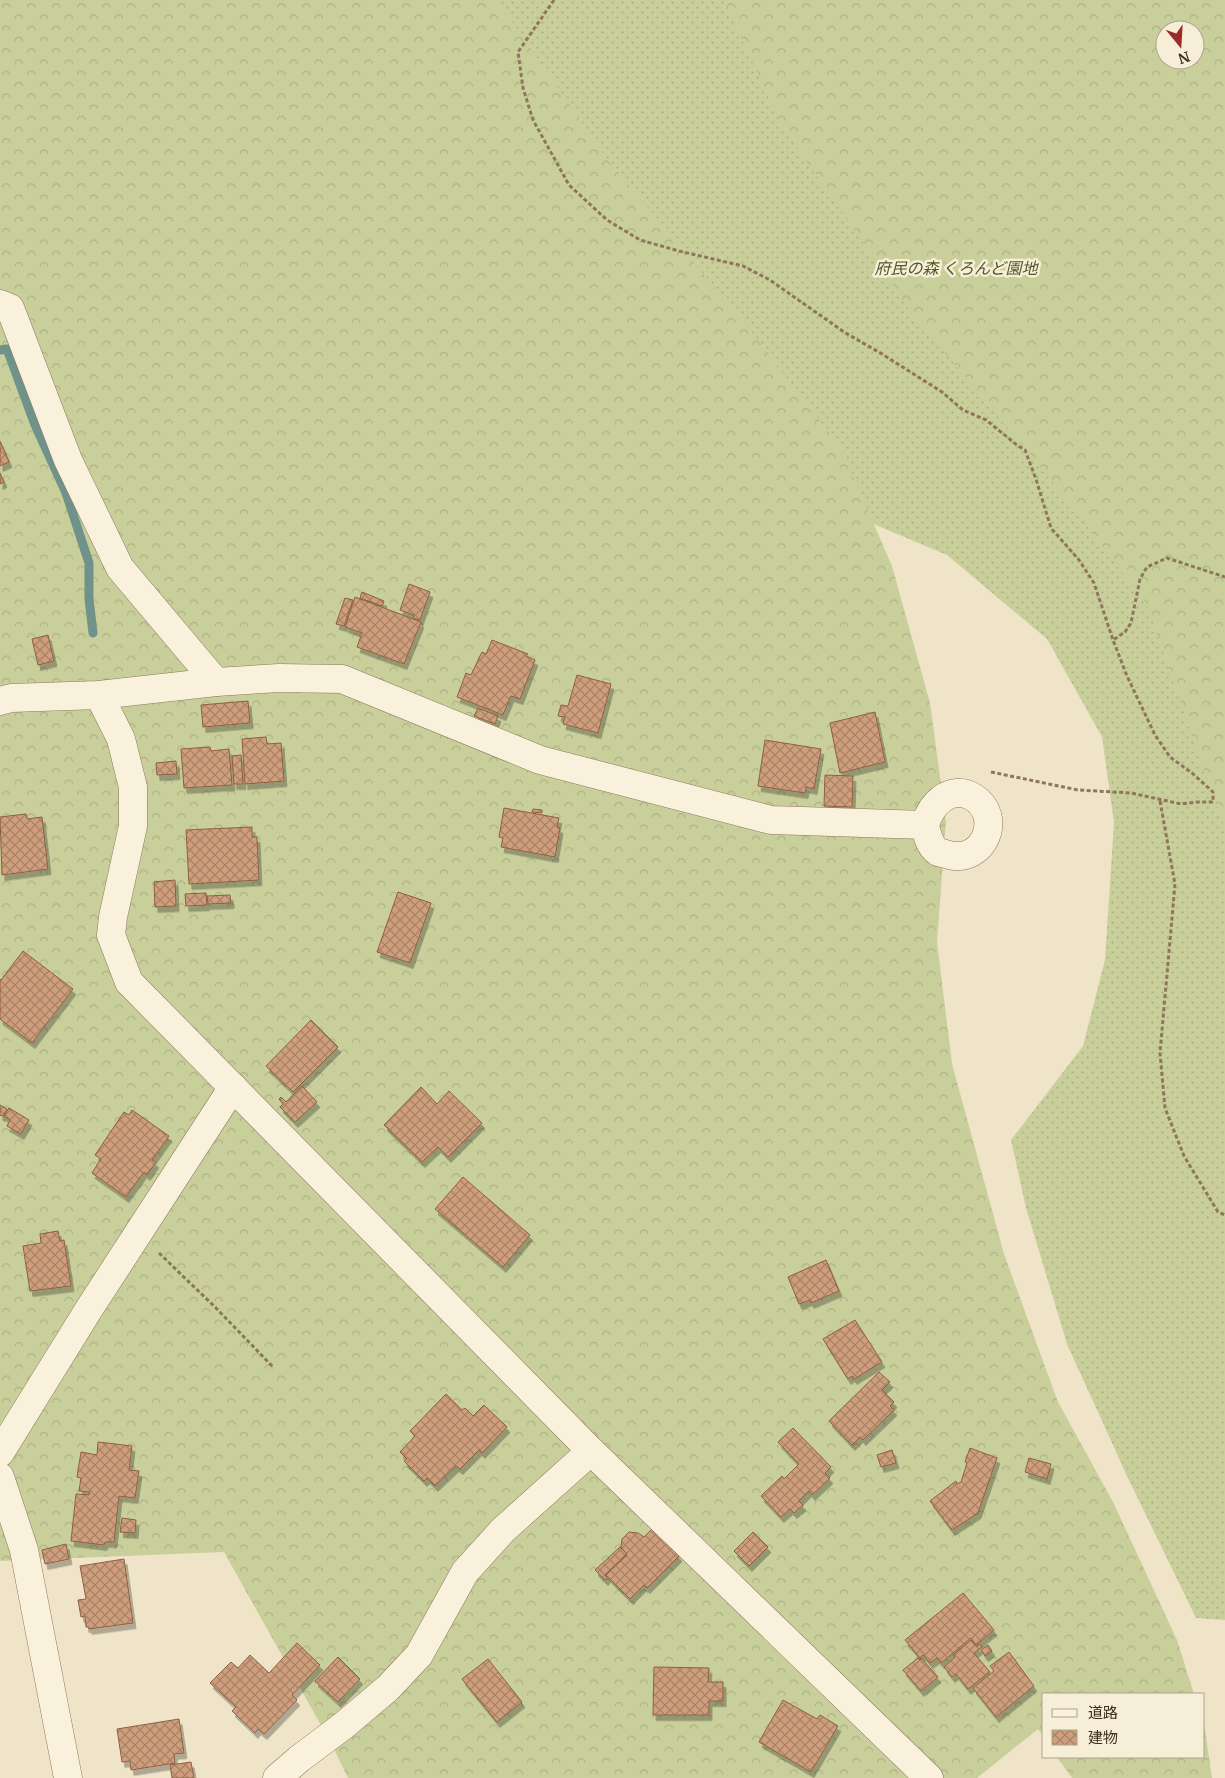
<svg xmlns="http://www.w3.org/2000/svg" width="1225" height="1778" viewBox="0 0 1225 1778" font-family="Merriweather,'Noto Sans JP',serif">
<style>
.grass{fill:url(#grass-dots);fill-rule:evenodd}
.forest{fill:url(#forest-crowns);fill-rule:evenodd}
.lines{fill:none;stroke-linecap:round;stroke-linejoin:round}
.stream{stroke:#6f938a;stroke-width:9}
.building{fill:url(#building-cross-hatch);stroke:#8d5f41;filter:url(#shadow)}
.minor-casing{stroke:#8d765c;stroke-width:29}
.path{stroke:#8d765c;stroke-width:3;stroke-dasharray:4 2.5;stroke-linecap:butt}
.minor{stroke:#faf1dc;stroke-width:28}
.labels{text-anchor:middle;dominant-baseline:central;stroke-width:5;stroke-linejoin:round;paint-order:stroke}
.park-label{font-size:16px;font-style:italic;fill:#4d5a26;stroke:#f7eed8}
</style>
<defs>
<pattern id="grass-dots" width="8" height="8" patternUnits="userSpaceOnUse" patternTransform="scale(1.25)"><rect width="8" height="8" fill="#c9cf9b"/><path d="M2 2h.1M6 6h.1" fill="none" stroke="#aeb285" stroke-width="1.8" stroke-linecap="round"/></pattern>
<pattern id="forest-crowns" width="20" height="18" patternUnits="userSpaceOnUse" patternTransform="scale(1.25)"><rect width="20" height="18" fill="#c9cf9b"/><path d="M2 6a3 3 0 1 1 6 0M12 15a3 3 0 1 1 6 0" fill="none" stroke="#aeb285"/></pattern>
<pattern id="building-cross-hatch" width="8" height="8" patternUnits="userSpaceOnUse" patternTransform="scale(1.25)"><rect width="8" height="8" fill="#cf9f7d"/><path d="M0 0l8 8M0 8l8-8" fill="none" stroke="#a98266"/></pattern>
<filter id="shadow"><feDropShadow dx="3" dy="5.5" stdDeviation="0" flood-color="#0004"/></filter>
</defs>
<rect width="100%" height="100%" fill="#f0e4c8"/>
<path class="grass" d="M 438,0 L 1225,0 L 1225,1620 L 1196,1618 L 1127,1476 L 1067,1344 L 1026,1208 L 1011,1140 L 1083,1046 L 1105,960 L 1114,822 L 1102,737 L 1047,639 L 947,555 L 764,478 ZM 1165,30 L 1195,30 L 1195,60 L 1165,60 Z"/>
<g class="forest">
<polygon points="0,0 497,0 607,159 747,326 841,448 892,566 930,703 946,821 937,942 952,1064 1004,1254 1058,1402 1113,1502 1177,1640 1194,1694 1044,1694 1044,1737 1038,1729 977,1778 348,1778 332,1745 224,1552 0,1561"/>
<path d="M 724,0 L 1225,0 L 1225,829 L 1146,603 L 1052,481 L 912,313 L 779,121 ZM 1165,30 L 1195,30 L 1195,60 L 1165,60 Z"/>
<polygon points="1204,1723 1212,1778 1072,1778 1057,1757 1204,1757"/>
</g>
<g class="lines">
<polyline class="stream" points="0,350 7,349 35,425 66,493 89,563 89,599 93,633"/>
</g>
<g class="building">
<polygon points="0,441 9,462 0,466"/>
<polygon points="0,473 4,482 0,484"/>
<polygon points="409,584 430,592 420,620 413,618 414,615 400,610"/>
<polygon points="362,592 384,601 382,606 360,598"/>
<polygon points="355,597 421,622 404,664 357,647 362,633 345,627"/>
<polygon points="345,598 353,600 344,626 336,624"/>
<polygon points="48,635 54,661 38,665 32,639"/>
<polygon points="492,640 528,654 526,656 535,660 520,699 511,696 503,715 457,697 466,673 471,675 482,652 486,654"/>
<polygon points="577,675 611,684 598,733 563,724 565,717 558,716 561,705 568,706"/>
<polygon points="248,701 250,723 203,727 201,705"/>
<polygon points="478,708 498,716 495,724 474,716"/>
<polygon points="875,712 885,762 840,773 830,723"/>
<polygon points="266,737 267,744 281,743 284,781 245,784 242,739"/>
<polygon points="765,740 821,749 814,789 806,787 805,793 758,786"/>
<polygon points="210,747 211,751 229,749 232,785 184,788 181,749"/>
<polygon points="241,755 243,784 234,784 232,756"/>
<polygon points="176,761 177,774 157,775 156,763"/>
<polygon points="825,775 853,776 852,807 824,806"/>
<polygon points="504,808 559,818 557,827 560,828 555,857 501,847 503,838 499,837"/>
<polygon points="533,809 542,810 542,813 532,812"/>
<polygon points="26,814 27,819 42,817 48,869 2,875 0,817"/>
<polygon points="252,827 252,837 257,837 259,880 189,884 186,830"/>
<polygon points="175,880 176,906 155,907 154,882"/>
<polygon points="398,892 431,903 410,963 377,952"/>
<polygon points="206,893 207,905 186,906 185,894"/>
<polygon points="230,895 231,903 208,904 207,896"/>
<polygon points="23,951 73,989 32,1043 0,1019 0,979 1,980"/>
<polygon points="311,1020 338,1047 293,1092 266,1066"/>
<polygon points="302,1086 317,1102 295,1122 280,1107 283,1104 279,1099 281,1097 286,1102"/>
<polygon points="421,1087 437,1104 449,1091 482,1123 448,1157 438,1147 422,1162 384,1125"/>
<polygon points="0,1105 7,1109 3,1116 0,1115"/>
<polygon points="9,1108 29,1120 21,1134 7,1126 10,1120 4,1116"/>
<polygon points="132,1110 169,1136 152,1160 156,1162 147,1175 144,1172 126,1197 92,1173 101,1159 95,1155 124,1112 129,1115"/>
<polygon points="463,1177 530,1235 503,1267 435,1209"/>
<polygon points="58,1231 60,1241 64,1240 71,1286 30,1291 23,1246 41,1243 40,1234"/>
<polygon points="826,1260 839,1291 811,1303 810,1300 799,1304 788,1277"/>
<polygon points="855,1320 882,1362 854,1379 852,1376 848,1379 823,1339"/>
<polygon points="879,1372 890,1382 882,1390 894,1402 890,1406 894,1410 863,1440 860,1437 852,1445 829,1421"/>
<polygon points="446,1394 462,1410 465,1408 473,1416 484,1405 507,1427 482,1453 479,1450 460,1469 456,1466 435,1486 427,1478 424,1481 404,1461 407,1459 400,1452 415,1436 410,1431"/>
<polygon points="793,1428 831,1467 825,1473 830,1478 812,1495 809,1491 799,1501 803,1505 794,1513 790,1509 781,1517 761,1496 782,1476 784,1479 799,1464 778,1442"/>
<polygon points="98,1442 132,1446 129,1470 139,1471 135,1498 119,1496 114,1542 105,1542 104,1545 71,1541 76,1494 89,1495 90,1492 79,1491 81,1478 77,1477 81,1452 97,1455"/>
<polygon points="970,1448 997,1458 978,1513 952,1530 930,1501 956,1481 957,1484 961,1482 967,1463 965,1462"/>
<polygon points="892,1450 896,1463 881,1467 877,1455"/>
<polygon points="1029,1458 1051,1464 1047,1479 1025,1472"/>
<polygon points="122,1518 136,1520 135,1533 120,1532"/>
<polygon points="652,1529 679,1556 647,1588 644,1585 630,1599 606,1575 627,1555 621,1547 622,1539 629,1532 638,1533 644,1537"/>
<polygon points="753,1532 768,1547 749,1566 734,1551"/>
<polygon points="66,1544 69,1559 45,1564 42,1550"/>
<polygon points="620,1547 627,1554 605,1575 607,1578 605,1580 595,1570"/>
<polygon points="124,1559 133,1623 89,1629 89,1627 86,1627 85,1616 81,1617 78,1600 86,1599 80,1566"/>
<polygon points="963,1593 994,1630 976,1645 971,1638 941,1663 937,1658 930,1663 923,1655 920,1658 905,1640"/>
<polygon points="971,1640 977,1647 979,1644 982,1647 974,1653 990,1672 968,1689 956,1674 952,1677 944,1667 955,1657 953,1655"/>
<polygon points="297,1643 320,1665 292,1695 297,1700 264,1734 258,1729 255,1733 232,1711 236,1707 210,1683 231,1662 238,1668 250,1655 269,1673"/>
<polygon points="988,1645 992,1651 985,1656 981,1650"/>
<polygon points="1009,1652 1034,1686 996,1717 973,1688 994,1671 990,1666"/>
<polygon points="338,1657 360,1679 338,1702 315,1681"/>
<polygon points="918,1658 920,1660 921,1658 938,1677 921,1691 903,1670"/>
<polygon points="488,1659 522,1702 497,1722 462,1679"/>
<polygon points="654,1667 709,1668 708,1682 723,1682 723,1701 709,1701 709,1715 653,1715"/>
<polygon points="783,1700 817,1719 820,1715 838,1726 811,1772 759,1742"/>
<polygon points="179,1719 184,1753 174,1754 175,1763 131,1770 130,1761 122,1762 117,1729"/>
<polygon points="191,1762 194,1778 172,1778 170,1765"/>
</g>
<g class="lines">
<g class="minor-casing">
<g id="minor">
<polyline points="0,304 10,308 68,460 120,568 216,682 99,695 11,698 0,701"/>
<path d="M 216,682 L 279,678 L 342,679 L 540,760 L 771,820 L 925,825 C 927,834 929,846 938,852 C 940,853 946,854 949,855 C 984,864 1004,816 973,797 C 950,784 931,804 925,825"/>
<polyline points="99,695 121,739 133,787 133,826 113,917 111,935 129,982 591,1451 929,1778"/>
<polyline points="0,1453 89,1309 233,1087"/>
<polyline points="0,1477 24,1550 68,1778"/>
<polyline points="277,1778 299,1759 343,1726 388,1688 419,1655 465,1572 503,1530 591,1451"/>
</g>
</g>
<g class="path">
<polyline points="554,0 518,52 523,88 533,120 569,185 607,220 640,240 679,251 743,266 770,280 844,332 882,354 942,392 963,410 986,420 1017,445 1025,450 1036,479 1051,528 1079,560 1094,583 1113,640"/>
<polyline points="991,772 1078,790 1131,793 1181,804 1198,802 1213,802 1213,792 1192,773 1170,757 1155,735 1127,676 1113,640 1125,632 1131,623 1140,579 1147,567 1167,558 1225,577"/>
<polyline points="1160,801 1175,884 1160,1053 1165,1108 1184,1156 1218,1212 1225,1215"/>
<polyline points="159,1253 215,1307 273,1367"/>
</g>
<use href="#minor" class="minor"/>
</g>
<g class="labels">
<g class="park-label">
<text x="956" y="268">府民の森 くろんど園地</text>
</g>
</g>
<rect x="1042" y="1693" width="162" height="65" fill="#f7eed8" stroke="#ada18e"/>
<rect x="1052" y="1709" width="25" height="8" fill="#faf1dc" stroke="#ada18e"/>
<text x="1088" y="1718" font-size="15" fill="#3d2e20">道路</text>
<rect x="1052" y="1730" width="25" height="15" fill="url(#building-cross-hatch)" stroke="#ada18e"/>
<text x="1088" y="1743" font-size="15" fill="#3d2e20">建物</text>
<g transform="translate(1180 45) rotate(162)"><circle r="24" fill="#f7eed8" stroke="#ada18e"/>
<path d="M0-4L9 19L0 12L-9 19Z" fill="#9e2a2b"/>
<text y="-8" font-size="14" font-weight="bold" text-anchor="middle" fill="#3d2e20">N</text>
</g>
</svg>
